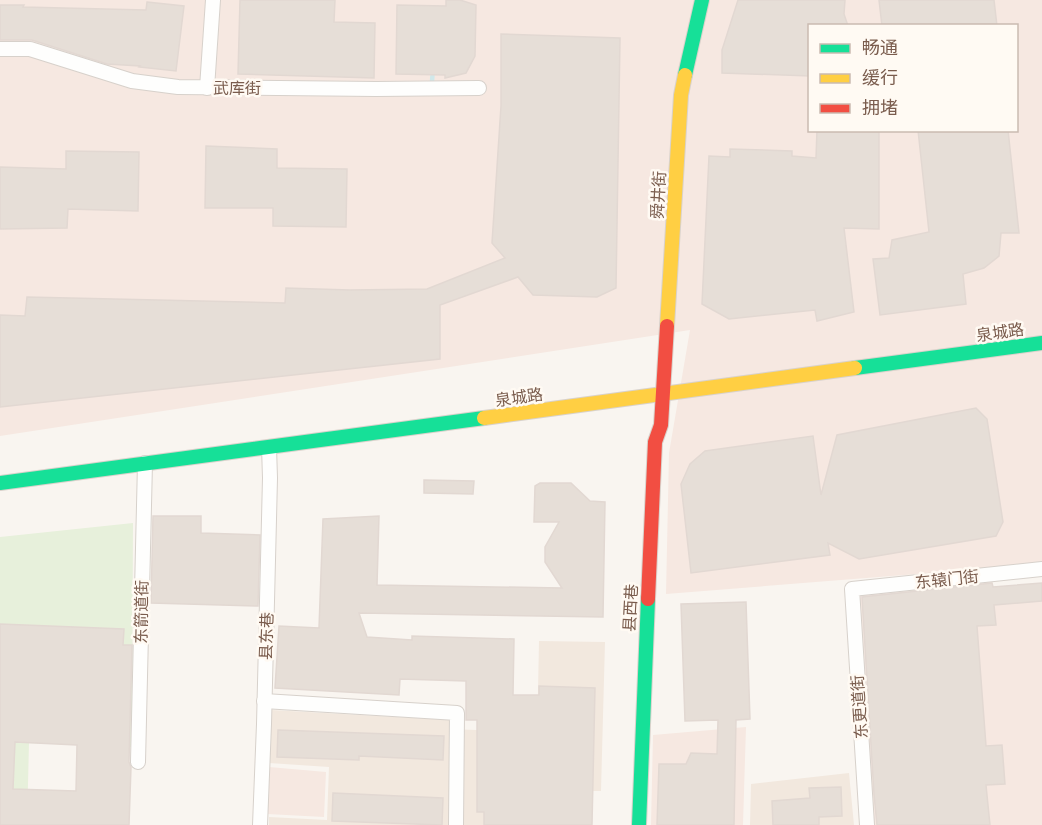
<svg xmlns="http://www.w3.org/2000/svg" width="1042" height="825" viewBox="0 0 1042 825" font-family="Inter,'Noto Sans SC',sans-serif">
<style>
.residential{fill:#f2e8de}
.commercial{fill:#f6e8e1;fill-rule:evenodd}
.green{fill:#e7f0db}
.lines{fill:none;stroke-linecap:round;stroke-linejoin:round}
.stream{stroke:#d0e8ea;stroke-width:4.5}
.building{fill:#e6ded7;stroke:#e2d8d2;stroke-width:1.5;fill-rule:evenodd}
.street-casing{stroke:#d7d1cb;stroke-width:16}
.fast-casing{stroke:#d9d2cb;stroke-width:16}
.slow-casing{stroke:#d9d2cb;stroke-width:16}
.jam-casing{stroke:#d9d2cb;stroke-width:16}
.street{stroke:#fefefd;stroke-width:14}
.fast{stroke:#16e098;stroke-width:14}
.slow{stroke:#ffcf43;stroke-width:14}
.jam{stroke:#f24e42;stroke-width:14}
.labels{text-anchor:middle;dominant-baseline:central;stroke-width:5;stroke-linejoin:round;paint-order:stroke}
.street-label{font-size:16px;fill:#7a5c4d;stroke:#fffaf3}
</style>
<rect width="100%" height="100%" fill="#f9f5f0"/>
<g class="residential">
<polygon points="539,641 605,642 601,791 536,791"/>
<polygon points="271,710 450,720 449,729 534,732 525,825 269,825 269,817 327,820 329,767 269,763"/>
<polygon points="849,773 854,825 750,825 751,784"/>
</g>
<g class="commercial">
<path d="M 0,0 L 1042,0 L 1042,564 L 666,594 L 669,453 L 690,330 L 0,436 ZM 810,26 L 1016,26 L 1016,130 L 810,130 Z"/>
<polygon points="992,581 993,587 1042,583 1042,825 870,825 858,591"/>
<polygon points="746,727 743,825 651,825 653,735"/>
<polygon points="269,767 326,772 324,817 267,814"/>
</g>
<polygon class="green" points="133,523 132,747 29,743 27,825 0,825 0,537"/>
<g class="lines">
<polyline class="stream" points="432,81 433,69"/>
</g>
<g class="building">
<polygon points="240,0 335,0 334,22 375,23 374,78 238,74"/>
<polygon points="446,0 460,0 476,5 475,56 466,73 445,78 445,75 396,74 397,5 446,6"/>
<polygon points="738,0 845,0 844,14 848,26 810,26 810,76 722,73 722,50"/>
<polygon points="879,0 994,0 997,26 882,26"/>
<polygon points="147,2 184,6 176,71 139,67 140,66 107,64 32,40 0,40 0,5 24,5 23,7 146,10"/>
<polygon points="501,34 620,38 616,288 597,297 533,295 518,277 440,305 440,359 0,407 0,315 25,316 27,297 285,303 286,288 350,290 427,289 505,258 492,243 501,106"/>
<polygon points="817,130 879,130 879,229 844,228 854,312 817,321 815,310 729,319 702,304 709,156 730,157 730,149 792,151 792,156 816,158"/>
<polygon points="918,130 1008,130 1019,233 1001,233 999,256 984,268 963,274 966,304 880,315 873,259 889,258 892,240 929,232"/>
<polygon points="206,146 277,149 277,168 347,169 346,227 273,226 273,208 205,208"/>
<polygon points="66,151 139,152 138,211 68,209 67,228 0,229 0,167 66,169"/>
<polygon points="976,408 987,419 1003,522 996,536 859,559 828,543 830,555 691,573 681,484 690,464 705,451 813,436 821,495 837,435"/>
<polygon points="424,480 474,481 473,494 424,493"/>
<polygon points="540,483 571,483 590,501 605,502 603,617 359,613 367,637 412,640 412,636 514,639 513,695 539,695 539,686 595,688 592,825 484,825 484,812 477,812 477,720 466,720 466,681 400,679 399,695 275,688 279,626 319,628 323,519 379,516 377,585 562,588 545,562 545,547 559,522 534,522 535,486"/>
<polygon points="153,516 201,516 201,533 260,535 258,606 151,603"/>
<polygon points="992,583 993,587 1042,583 1042,601 994,605 996,625 977,626 986,746 1002,745 1005,784 986,785 990,825 877,825 874,794 862,597"/>
<polygon points="746,602 750,719 736,720 734,825 657,825 659,764 686,764 691,753 717,754 718,720 685,721 681,604"/>
<path d="M 0,624 L 124,629 L 123,645 L 132,645 L 129,762 L 131,767 L 129,825 L 0,825 ZM 15,742 L 77,745 L 76,791 L 13,789 Z"/>
<polygon points="278,730 444,736 443,760 359,756 359,760 277,757"/>
<polygon points="841,787 842,816 819,817 819,825 773,825 772,801 810,798 809,788"/>
<polygon points="333,793 443,798 442,825 332,821"/>
</g>
<g class="lines">
<g class="street-casing">
<g id="street">
<polyline points="0,49 30,49 132,81 178,87 376,89 479,88"/>
<polyline points="207,88 213,0"/>
<polyline points="264,701 457,713 456,825"/>
<polyline points="138,762 145,463"/>
<polyline points="260,825 264,724 270,478 269,447"/>
<polyline points="867,825 852,589 1042,569"/>
</g>
</g>
<g class="fast-casing">
<g id="fast">
<polyline points="685,75 702,0"/>
<polyline points="855,368 1042,343"/>
<polyline points="0,483 484,418"/>
<polyline points="639,825 648,599"/>
</g>
</g>
<g class="slow-casing">
<g id="slow">
<polyline points="667,326 681,95 685,75"/>
<polyline points="484,418 855,368"/>
</g>
</g>
<g class="jam-casing">
<polyline id="jam" points="648,599 655,442 661,425 667,326"/>
</g>
<use href="#street" class="street"/>
<use href="#fast" class="fast"/>
<use href="#slow" class="slow"/>
<use href="#jam" class="jam"/>
</g>
<g class="labels">
<g class="street-label">
<text x="237" y="88">武库街</text>
<text transform="translate(658 195) rotate(-87)">舜井街</text>
<text transform="translate(1000 332) rotate(-8)">泉城路</text>
<text transform="translate(519 397) rotate(-8)">泉城路</text>
<text transform="translate(947 579) rotate(-6)">东辕门街</text>
<text transform="translate(630 608) rotate(-87)">县西巷</text>
<text transform="translate(141 612) rotate(-89)">东箭道街</text>
<text transform="translate(266 636) rotate(-88)">县东巷</text>
<text transform="translate(859 707) rotate(-94)">东更道街</text>
</g>
</g>
<rect x="808" y="24" width="210" height="108" fill="#fffaf3" stroke="#cabbb1" stroke-width="1.5"/>
<rect x="820" y="44" width="30" height="9" fill="#16e098" stroke="#cabbb1" stroke-width="1.5"/>
<text x="862" y="54" font-size="18" fill="#7a5c4d">畅通</text>
<rect x="820" y="74" width="30" height="9" fill="#ffcf43" stroke="#cabbb1" stroke-width="1.5"/>
<text x="862" y="84" font-size="18" fill="#7a5c4d">缓行</text>
<rect x="820" y="104" width="30" height="9" fill="#f24e42" stroke="#cabbb1" stroke-width="1.5"/>
<text x="862" y="114" font-size="18" fill="#7a5c4d">拥堵</text>
</svg>
